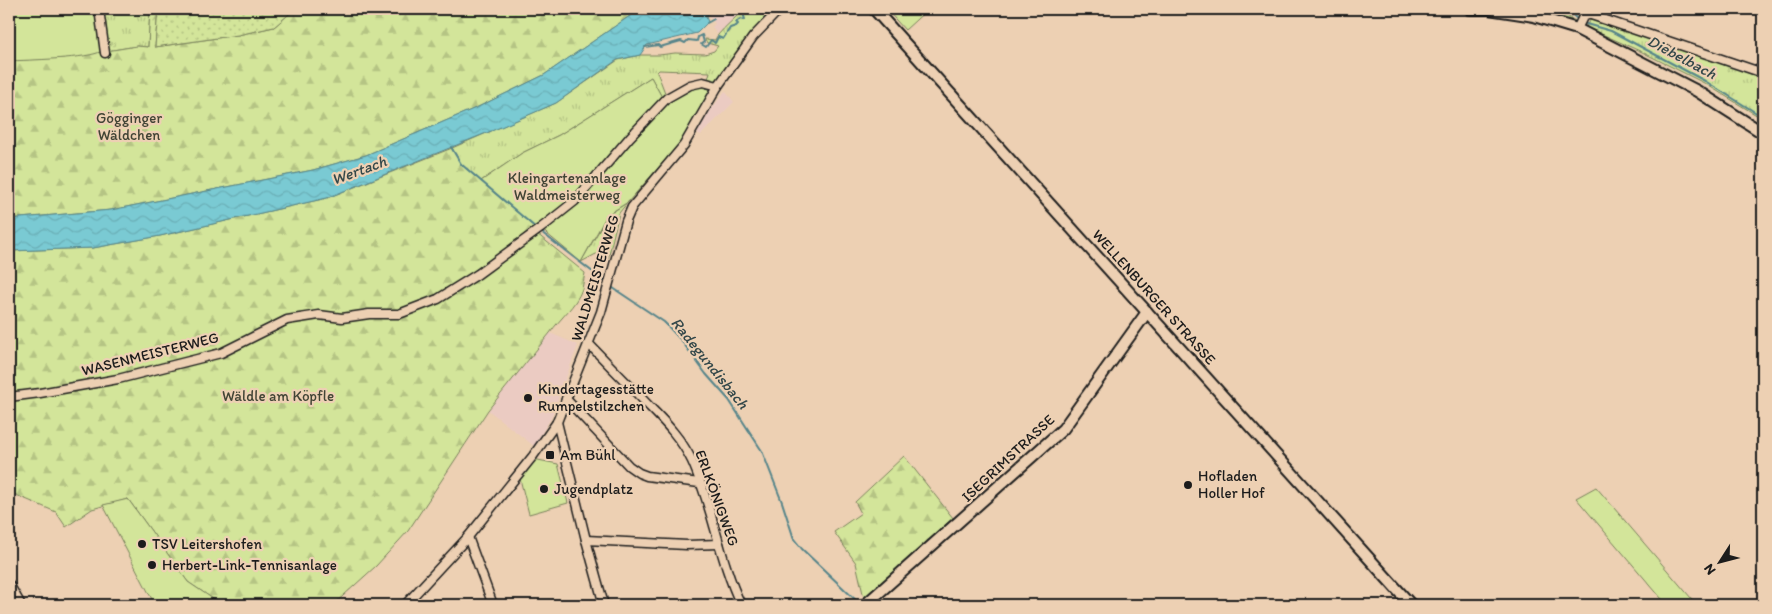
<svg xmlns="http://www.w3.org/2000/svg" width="1772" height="614" viewBox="0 0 1772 614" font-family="Itim,sans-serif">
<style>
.built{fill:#ebcbc2}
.grass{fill:url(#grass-tufts);stroke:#78805b}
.forest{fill:url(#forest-firs);stroke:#78805b}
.park{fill:url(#park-dots);stroke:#78805b}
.garden{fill:#d3e59a;stroke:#78805b}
.water{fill:url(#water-waves);stroke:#54848a}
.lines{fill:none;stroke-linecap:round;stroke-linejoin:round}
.stream{stroke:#54848a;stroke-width:2}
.minor-casing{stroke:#1c1c1c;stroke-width:11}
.tertiary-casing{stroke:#1c1c1c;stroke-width:14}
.minor{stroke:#edd0b3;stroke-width:8}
.tertiary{stroke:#edd0b3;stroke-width:10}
.poi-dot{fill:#1c1c1c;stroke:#edd0b3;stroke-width:2}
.labels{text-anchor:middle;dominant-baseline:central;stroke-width:4.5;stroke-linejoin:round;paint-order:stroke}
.park-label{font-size:15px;fill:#414435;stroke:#edd0b3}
.street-label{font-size:15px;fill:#1c1c1c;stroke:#edd0b3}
.poi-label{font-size:15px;fill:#1c1c1c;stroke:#edd0b3;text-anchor:start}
.water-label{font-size:16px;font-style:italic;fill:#34484a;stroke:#edd0b3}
</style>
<defs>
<pattern id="grass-tufts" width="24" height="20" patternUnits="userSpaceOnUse" patternTransform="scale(1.25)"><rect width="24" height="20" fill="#d3e59a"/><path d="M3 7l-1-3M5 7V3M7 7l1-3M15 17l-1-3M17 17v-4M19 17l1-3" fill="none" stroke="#b5c484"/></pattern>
<pattern id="forest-firs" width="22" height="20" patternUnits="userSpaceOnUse" patternTransform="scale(1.25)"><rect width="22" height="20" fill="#d3e59a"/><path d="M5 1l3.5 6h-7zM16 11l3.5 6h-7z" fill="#b5c484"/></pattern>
<pattern id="park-dots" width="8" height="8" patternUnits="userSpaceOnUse" patternTransform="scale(1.25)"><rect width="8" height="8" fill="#d3e59a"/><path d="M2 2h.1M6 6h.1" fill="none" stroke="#b5c484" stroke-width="1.8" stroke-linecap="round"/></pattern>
<pattern id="water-waves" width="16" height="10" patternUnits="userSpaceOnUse" patternTransform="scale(1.25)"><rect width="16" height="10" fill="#7acad3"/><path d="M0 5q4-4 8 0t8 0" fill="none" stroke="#69adb5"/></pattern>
</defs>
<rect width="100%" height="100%" fill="#edd0b3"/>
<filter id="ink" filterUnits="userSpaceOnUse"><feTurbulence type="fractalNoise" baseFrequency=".02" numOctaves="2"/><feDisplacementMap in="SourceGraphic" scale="10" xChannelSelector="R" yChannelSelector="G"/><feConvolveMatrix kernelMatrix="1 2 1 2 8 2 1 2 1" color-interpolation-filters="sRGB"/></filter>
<g filter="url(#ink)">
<g class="built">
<polygon points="715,9 744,9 728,26 717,34 712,27 715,24 708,14"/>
<polygon points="725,91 734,102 701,135 697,133 710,111"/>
<polygon points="550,333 578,345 551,418 534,446 488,410"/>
</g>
<g class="grass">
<polygon points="101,9 150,9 148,47 137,46 107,51"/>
<path d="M 744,9 L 776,9 L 751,36 L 716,81 L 708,79 L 710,72 L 659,70 L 657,72 L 667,98 L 664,101 L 651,77 L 559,135 L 522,153 L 481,181 L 459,162 L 452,148 L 556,103 L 618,60 L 640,55 L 659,55 L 675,53 L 705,54 L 714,51 L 718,46 L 707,43 L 705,39 L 715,40 C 717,33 738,16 744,9 Z"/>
<polygon points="886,9 928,9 905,30"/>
<polygon points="1596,18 1763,76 1763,119 1704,83 1642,52 1586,27 1589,21"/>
<polygon points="628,202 619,213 608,259 596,254 581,262 608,215"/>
</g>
<g class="forest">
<polygon points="150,9 158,9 155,47 238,35 274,27 295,9 640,9 544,75 478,107 366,155 313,170 111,210 9,219 9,61 76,56 137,46 148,47"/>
<path d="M 452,148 L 461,164 L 533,226 L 536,233 L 585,273 C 584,278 583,284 582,289 C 576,306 560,318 550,333 L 488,410 L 408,531 L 376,566 L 333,605 L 222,605 L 188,582 L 128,499 L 92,509 L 66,527 L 56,512 L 9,492 L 9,251 L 93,248 L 160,236 L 327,198 Z"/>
<polygon points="904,456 953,518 864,598 856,563 834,532 861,513 855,502"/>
</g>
<polygon class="park" points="158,9 295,9 274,27 238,35 155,47"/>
<g class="garden">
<path d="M 9,9 L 98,9 L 102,51 C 89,59 27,60 9,61 Z"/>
<polygon points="1525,9 1556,9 1575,21 1552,14"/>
<polygon points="651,77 664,101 697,86 713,90 681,142 628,202 607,215 581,262 541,229 533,226 481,181 522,153 559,135"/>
<polygon points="533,459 558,464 568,503 529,514 519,475"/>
<polygon points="1596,487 1697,605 1667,605 1576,498"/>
<polygon points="128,499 188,582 222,605 155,605 103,505"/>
</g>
<polygon class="water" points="640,9 715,9 708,14 706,17 708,22 697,33 647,45 640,55 617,60 556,103 501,127 327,198 160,236 93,248 9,251 9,219 111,210 313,170 366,155 478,107 544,75"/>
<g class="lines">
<g class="stream">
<polyline points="1566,9 1576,18"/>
<polyline points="707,23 714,19"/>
<polyline points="1586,24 1611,31 1705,81 1763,117"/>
<polyline points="645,47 658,45 660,47 681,41 685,43 688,40 697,41 698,37 702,35 704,42 701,44 706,47 711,40 715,43 718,37 723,39 730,28 736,26 738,24 736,22 740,19 745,20 743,12 751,14 751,9"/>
<polyline points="451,147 461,164 536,228"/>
<polyline points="541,232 607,283"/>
<polyline points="610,286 664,322 681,340 706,374 729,400 762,451 782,502 794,539 802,549 861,605"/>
</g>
<g class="minor-casing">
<g id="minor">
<polyline points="99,9 105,53"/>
<polyline points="1588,14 1763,73"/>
<polyline points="1577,29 1583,17 1603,9"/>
<path d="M 589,344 C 609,365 630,386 650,407 C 666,423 682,440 692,461 C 713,507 719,559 741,605"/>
<polyline points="9,397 40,393 118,379 221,353 287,320 319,315 342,318 369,314 399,314 438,299 478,274 541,228 575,201 630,137 667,98 690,85 703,82 718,86"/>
<polyline points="566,399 629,466 639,473 647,476 699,483"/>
<polyline points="557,422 586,540 604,605"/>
<polyline points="468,537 493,605"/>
<polyline points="586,540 687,545 719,544"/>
<polyline points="9,584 21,605"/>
<polyline points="405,605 468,537 533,456 557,422 601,312 626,221 632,207 684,145 718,86 753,37 780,9"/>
</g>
</g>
<g class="tertiary-casing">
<g id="tertiary">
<polyline points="874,9 1411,605"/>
<polyline points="1470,9 1489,9 1534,16 1577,29 1697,91 1763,133"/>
<polyline points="865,605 1063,429 1147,312"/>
</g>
</g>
<use href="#minor" class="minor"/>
<use href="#tertiary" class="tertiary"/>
</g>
</g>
<g class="poi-dot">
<circle cx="528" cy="398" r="5"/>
<rect x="545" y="450" width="10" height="10" rx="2.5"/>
<circle cx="1188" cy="485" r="5"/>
<circle cx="544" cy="489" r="5"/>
<circle cx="142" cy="544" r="5"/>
<circle cx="152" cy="565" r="5"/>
</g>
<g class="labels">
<g class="park-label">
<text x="129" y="118">Gögginger<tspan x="129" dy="17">Wäldchen</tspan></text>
<text x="567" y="178">Kleingartenanlage<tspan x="567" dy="17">Waldmeisterweg</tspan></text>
<text x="278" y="396">Wäldle am Köpfle</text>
</g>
<g class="street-label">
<text transform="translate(595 278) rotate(-73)">WALDMEISTERWEG</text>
<text transform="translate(1154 297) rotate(48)">WELLENBURGER STRASSE</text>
<text transform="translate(150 354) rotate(-14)">WASENMEISTERWEG</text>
<text transform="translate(1008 458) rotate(-43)">ISEGRIMSTRASSE</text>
<text transform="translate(717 498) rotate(70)">ERLKÖNIGWEG</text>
</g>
<g class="poi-label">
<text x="538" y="389">Kindertagesstätte<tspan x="538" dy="17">Rumpelstilzchen</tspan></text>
<text x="560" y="455">Am Bühl</text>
<text x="1198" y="476">Hofladen<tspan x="1198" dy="17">Holler Hof</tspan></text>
<text x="554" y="489">Jugendplatz</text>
<text x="152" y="544">TSV Leitershofen</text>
<text x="162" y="565">Herbert-Link-Tennisanlage</text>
</g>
<g class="water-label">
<text transform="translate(1682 57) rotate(28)">Diebelbach</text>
<text transform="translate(359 170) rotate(-20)">Wertach</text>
<text transform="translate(710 363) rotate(51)">Radegundisbach</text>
</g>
</g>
<rect width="1772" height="614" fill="none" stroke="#edd0b3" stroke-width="30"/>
<rect x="15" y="15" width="1742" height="584" fill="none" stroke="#1c1c1c" stroke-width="2" filter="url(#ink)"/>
<g transform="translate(1720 562) rotate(234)" stroke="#edd0b3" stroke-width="4" paint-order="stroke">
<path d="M0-4L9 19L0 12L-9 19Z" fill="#1c1c1c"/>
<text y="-8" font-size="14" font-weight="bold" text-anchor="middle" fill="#1c1c1c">N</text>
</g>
</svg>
